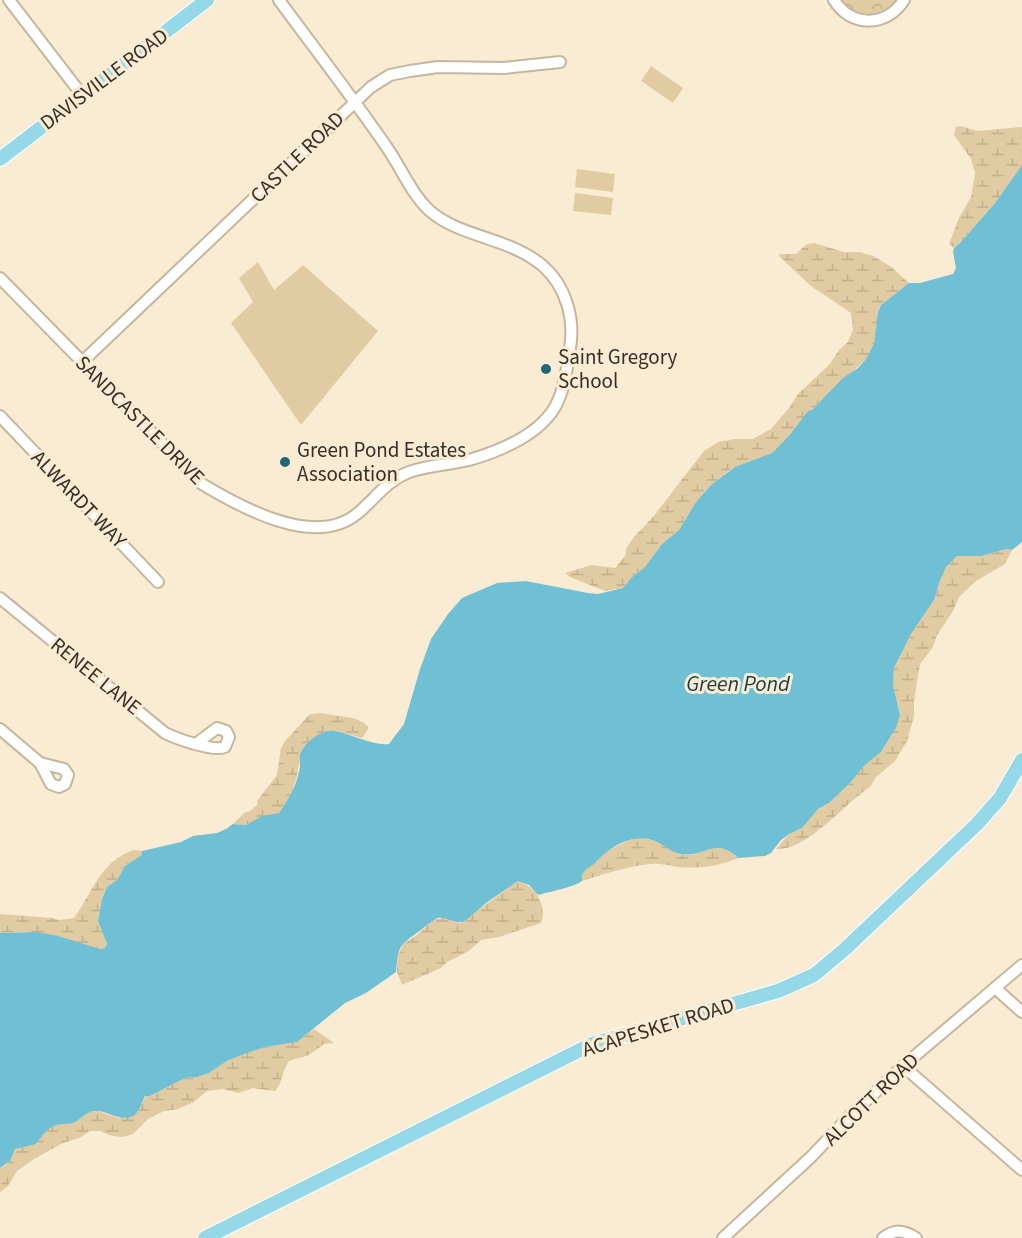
<svg xmlns="http://www.w3.org/2000/svg" width="1022" height="1238" viewBox="0 0 1022 1238" font-family="'Source Sans 3',sans-serif">
<style>
.grass{fill:#e1cba2}
.forest{fill:url(#forest-crowns)}
.wetland{fill:url(#wetland-marsh)}
.water{fill:#6fc0d4}
.lines{fill:none;stroke-linecap:round;stroke-linejoin:round}
.minor-casing{stroke:#c4b79f;stroke-width:14}
.major-casing{stroke:#fff;stroke-width:16}
.minor{stroke:#fff;stroke-width:10}
.major{stroke:#95d9e8;stroke-width:14}
.poi-dot{fill:#216777;stroke:#f9ecd3;stroke-width:2}
.labels{text-anchor:middle;dominant-baseline:central;stroke-width:6;stroke-linejoin:round;paint-order:stroke}
.street-label{font-size:21px;fill:#353027;stroke:#f9ecd3}
.poi-label{font-size:21px;fill:#353027;stroke:#f9ecd3;text-anchor:start}
.water-label{font-size:22px;font-style:italic;fill:#183e47;stroke:#f9ecd3}
</style>
<defs>
<pattern id="forest-crowns" width="20" height="18" patternUnits="userSpaceOnUse" patternTransform="scale(1.5)"><rect width="20" height="18" fill="#e1cba2"/><path d="M2 6a3 3 0 1 1 6 0M12 15a3 3 0 1 1 6 0" fill="none" stroke="#c2af8c"/></pattern>
<pattern id="wetland-marsh" width="20" height="14" patternUnits="userSpaceOnUse" patternTransform="scale(1.5)"><rect width="20" height="14" fill="#e1cba2"/><path d="M1 5h8M5 5V1M11 12h8M15 12V8" fill="none" stroke="#c2af8c"/></pattern>
</defs>
<rect width="100%" height="100%" fill="#f9ecd3"/>
<g class="grass">
<polygon points="651,66 683,88 673,103 641,81"/>
<polygon points="577,169 615,174 613,192 575,187"/>
<polygon points="575,193 613,198 611,215 573,211"/>
<polygon points="258,262 274,290 303,265 378,331 301,425 231,323 253,302 239,278"/>
</g>
<polygon class="forest" points="838,0 900,0 880,16 856,15"/>
<g class="wetland">
<polygon points="960,126 978,131 1022,127 1022,165 995,203 961,242 954,248 949,244 959,218 971,197 975,173 971,159 954,135 956,127"/>
<polygon points="814,243 844,252 860,252 873,256 890,266 909,283 881,305 878,312 875,344 866,359 812,410 808,412 790,436 772,453 731,469 712,484 696,502 679,530 662,544 645,567 632,577 623,588 605,591 570,577 565,573 592,565 615,568 625,556 627,547 634,537 653,517 704,451 718,442 734,439 753,439 771,429 789,408 798,394 830,364 839,350 848,342 853,330 851,313 811,286 779,256 780,254 796,254 807,244"/>
<path d="M 1006,549 L 1012,550 L 1005,564 L 976,581 L 959,597 L 953,611 L 937,635 L 933,647 L 920,664 L 914,701 L 914,716 L 907,741 L 895,761 L 876,777 L 870,787 C 845,803 806,852 776,849 L 789,834 L 798,830 L 818,809 L 829,803 L 850,783 L 865,765 L 881,752 L 892,735 L 900,715 L 893,685 L 894,668 L 911,634 L 934,600 L 939,583 L 946,567 L 957,556 L 982,556 Z"/>
<path d="M 322,713 C 336,717 360,715 369,728 L 362,738 L 337,731 L 324,732 L 307,743 L 301,751 L 297,776 L 290,798 L 279,813 L 266,816 L 246,825 L 233,824 L 244,813 L 250,811 L 258,804 L 257,801 L 277,775 L 281,748 L 285,741 L 310,714 Z"/>
<path d="M 641,837 C 649,840 657,841 664,844 C 669,847 674,853 680,854 C 702,860 713,834 738,858 C 720,866 698,869 678,867 C 668,866 662,863 651,864 C 628,866 604,874 582,881 L 581,876 C 592,858 622,841 641,837 Z"/>
<path d="M 134,850 L 142,851 L 142,855 L 125,866 L 117,880 L 105,891 L 102,899 L 98,921 L 107,944 L 105,948 L 100,949 L 37,932 L 0,933 L 0,914 L 52,918 L 60,920 L 74,918 C 93,892 100,861 134,850 Z"/>
<path d="M 518,881 C 535,886 548,905 541,923 L 499,937 L 481,940 L 469,951 L 447,962 L 441,968 L 402,985 L 397,972 L 397,964 L 398,956 L 403,944 L 417,935 L 434,919 L 446,918 L 451,921 L 460,923 Z"/>
<path d="M 314,1029 L 334,1043 L 324,1044 L 309,1055 L 289,1061 C 282,1070 282,1085 275,1091 L 253,1088 L 239,1093 L 222,1089 L 207,1091 L 194,1102 L 178,1109 L 164,1111 L 148,1119 L 133,1134 L 122,1137 L 112,1136 L 100,1131 L 90,1131 L 79,1138 L 63,1143 L 34,1159 L 17,1171 L 8,1186 L 0,1192 L 0,1168 C 7,1166 12,1159 12,1152 L 19,1147 L 36,1144 L 47,1129 L 55,1125 L 77,1121 L 89,1112 L 98,1111 L 119,1118 L 140,1107 L 146,1096 L 150,1096 L 185,1078 L 197,1077 L 209,1073 L 227,1061 L 239,1056 L 265,1047 L 297,1042 Z"/>
</g>
<path class="water" d="M 1022,165 L 1022,542 L 1012,550 L 1006,549 L 982,556 L 957,556 L 946,567 L 939,583 L 934,600 L 911,634 L 894,668 L 893,685 L 900,715 L 896,728 L 881,752 L 865,765 L 850,783 L 829,803 L 818,809 L 802,828 L 789,834 L 781,840 L 771,853 L 765,856 L 738,858 C 715,836 705,858 681,854 C 671,853 663,843 652,840 C 630,834 610,847 595,863 C 590,867 585,869 582,875 L 582,881 C 575,887 548,892 538,895 L 529,885 L 518,881 L 486,903 L 465,921 C 454,925 447,916 437,918 C 435,919 406,941 403,944 C 397,951 397,963 396,972 L 366,993 L 345,1003 L 297,1042 L 265,1047 L 239,1056 L 227,1061 L 209,1073 L 197,1077 L 185,1078 L 150,1096 L 145,1096 C 142,1102 139,1113 133,1116 C 120,1122 109,1111 96,1111 C 86,1111 83,1118 75,1122 C 71,1124 66,1124 61,1124 C 48,1126 44,1134 36,1144 L 15,1149 L 10,1161 L 0,1168 L 0,933 L 37,932 L 58,936 L 100,949 L 105,948 L 107,944 L 98,921 L 102,899 L 107,887 L 117,880 L 125,866 L 142,855 L 142,851 L 181,842 L 193,836 L 217,833 L 226,829 L 233,824 L 246,825 L 262,816 L 279,813 C 289,799 298,783 300,766 C 300,761 299,756 301,752 C 306,741 323,729 335,731 C 352,734 373,746 389,744 L 404,724 L 420,669 L 431,639 L 448,614 L 462,598 L 497,583 L 526,581 L 588,593 L 598,594 L 623,588 L 632,577 L 645,567 L 662,544 L 679,530 L 696,502 L 712,484 L 735,467 L 772,453 L 789,436 L 808,411 L 812,410 L 843,378 L 858,368 L 866,359 L 874,344 L 878,312 L 881,305 L 909,283 L 920,283 L 953,274 L 956,268 L 953,252 L 954,248 L 961,242 L 995,203 Z"/>
<g class="lines">
<g class="minor-casing">
<g id="minor">
<polyline points="9,0 82,95"/>
<path d="M 834,0 C 851,28 887,27 904,0"/>
<path d="M 0,278 L 202,484 C 242,508 316,549 358,513 C 376,498 386,481 409,472 C 428,465 449,465 469,460 C 500,451 538,436 555,407 C 565,389 567,367 570,348 C 575,319 566,286 543,266 C 509,237 461,238 430,211 C 412,195 401,168 388,149 C 353,98 315,49 279,0"/>
<polyline points="82,362 371,87 390,75 410,71 438,67 504,68 560,62"/>
<polyline points="0,416 158,582"/>
<path d="M 0,598 L 165,733 C 177,739 214,752 225,747 L 229,737 L 226,731 L 217,728 L 197,743"/>
<polyline points="0,729 40,763"/>
<polygon points="40,763 64,769 68,775 65,784 59,787 51,784"/>
<polyline points="995,988 1022,1012"/>
<polyline points="903,1066 1022,1170"/>
<polyline points="723,1238 811,1157 848,1118 903,1066 1022,965"/>
<path d="M 883,1238 C 895,1229 904,1230 916,1238"/>
</g>
</g>
<g class="major-casing">
<g id="major">
<polyline points="0,159 207,0"/>
<polyline points="205,1238 592,1044 778,991 814,975 845,949 977,824 1000,798 1022,760"/>
</g>
</g>
<use href="#minor" class="minor"/>
<use href="#major" class="major"/>
</g>
<g class="poi-dot">
<circle cx="546" cy="369" r="6"/>
<circle cx="285" cy="462" r="6"/>
</g>
<g class="labels">
<g class="street-label">
<text transform="translate(104 79) rotate(-37)">DAVISVILLE ROAD</text>
<text transform="translate(297 157) rotate(-44)">CASTLE ROAD</text>
<text transform="translate(140 420) rotate(45)">SANDCASTLE DRIVE</text>
<text transform="translate(79 499) rotate(46)">ALWARDT WAY</text>
<text transform="translate(96 676) rotate(39)">RENEE LANE</text>
<text transform="translate(658 1027) rotate(-17)">ACAPESKET ROAD</text>
<text transform="translate(871 1099) rotate(-44)">ALCOTT ROAD</text>
</g>
<g class="poi-label">
<text x="558" y="357">Saint Gregory<tspan x="558" dy="24">School</tspan></text>
<text x="297" y="450">Green Pond Estates<tspan x="297" dy="24">Association</tspan></text>
</g>
<g class="water-label">
<text x="738" y="684">Green Pond</text>
</g>
</g>
</svg>
